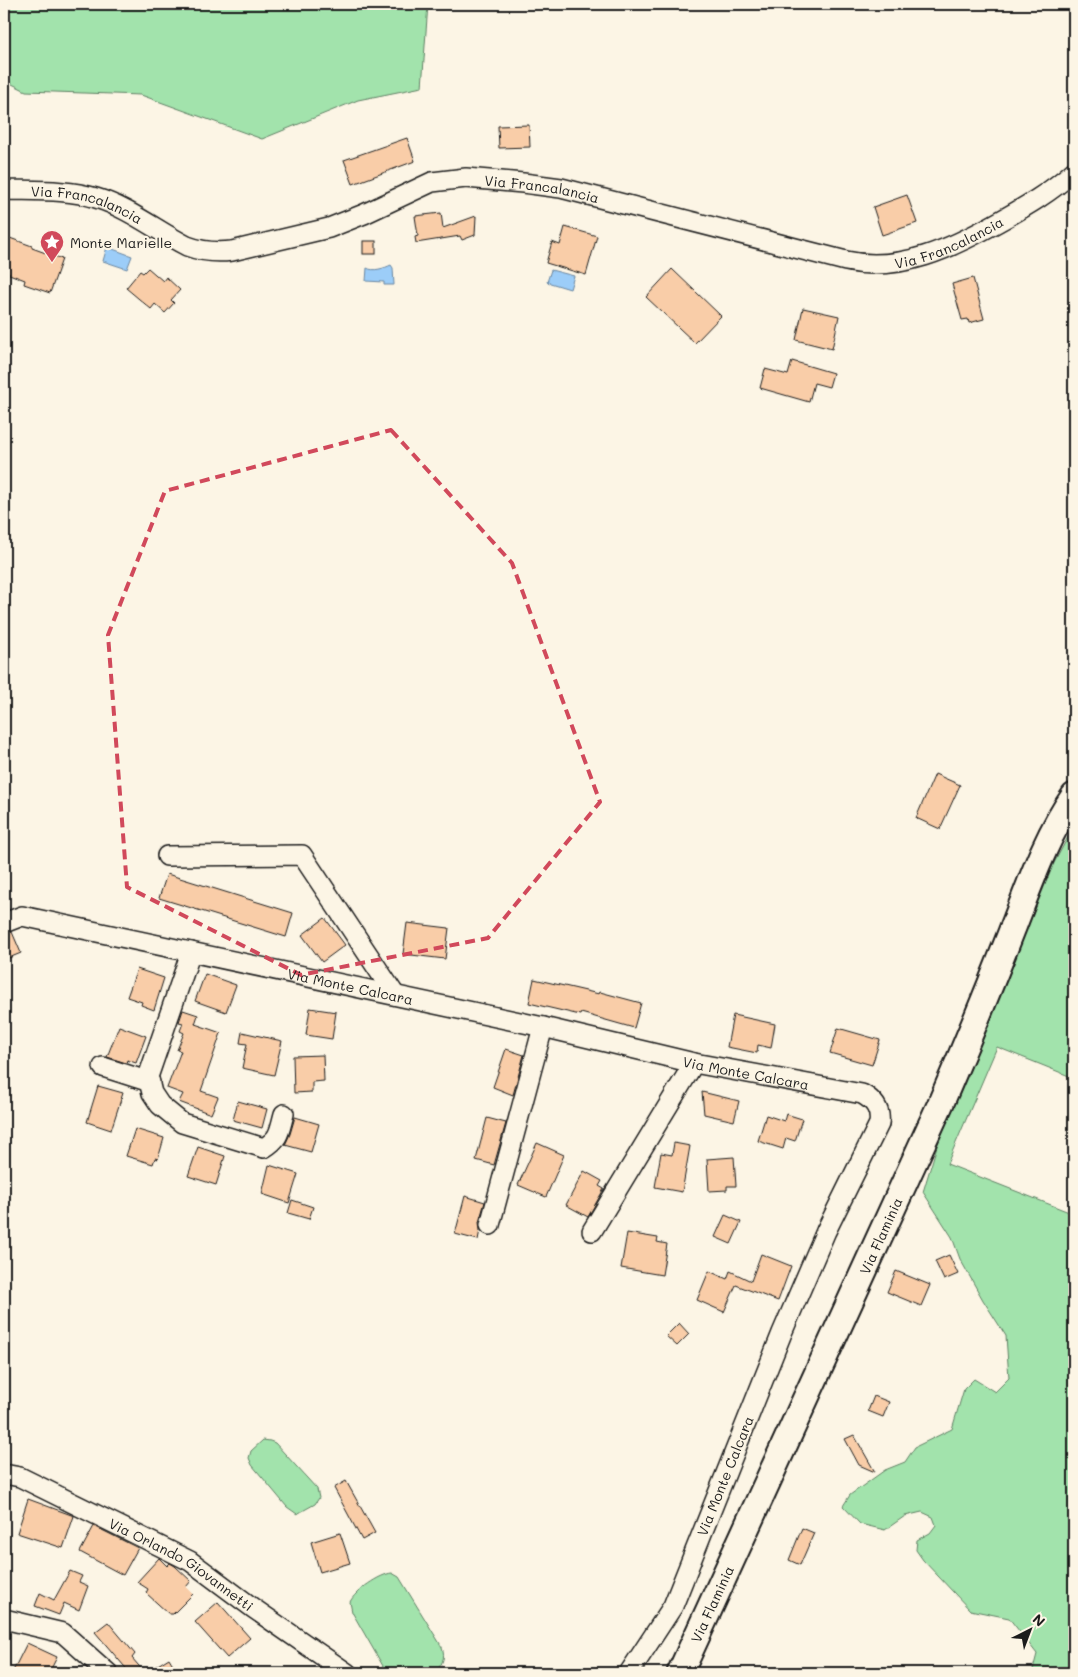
<svg xmlns="http://www.w3.org/2000/svg" width="1078" height="1677" viewBox="0 0 1078 1677" font-family="Mali,sans-serif">
<style>
.green{fill:#a2e3ac;stroke:#5f8064}
.water{fill:#9ccdf8;stroke:#6986a0}
.building{fill:#f9cda8;stroke:#1c1c1c}
.lines{fill:none;stroke-linecap:round;stroke-linejoin:round}
.minor-casing{stroke:#1c1c1c;stroke-width:22}
.major-casing{stroke:#1c1c1c;stroke-width:29}
.minor{stroke:#fcf5e5;stroke-width:19}
.major{stroke:#fcf5e5;stroke-width:25}
.marked{fill:none;stroke:#d1495b;stroke-width:4;stroke-dasharray:10 6;stroke-linejoin:round}
.labels{text-anchor:middle;dominant-baseline:central;stroke-width:4.5;stroke-linejoin:round;paint-order:stroke}
.street-label{font-size:14px;fill:#1c1c1c;stroke:#fcf5e5}
.poi-label{font-size:14px;fill:#1c1c1c;stroke:#fcf5e5;text-anchor:start}
</style>
<rect width="100%" height="100%" fill="#fcf5e5"/>
<filter id="ink" filterUnits="userSpaceOnUse"><feTurbulence type="fractalNoise" baseFrequency=".02" numOctaves="2"/><feDisplacementMap in="SourceGraphic" scale="10" xChannelSelector="R" yChannelSelector="G"/><feConvolveMatrix kernelMatrix="1 2 1 2 8 2 1 2 1" color-interpolation-filters="sRGB"/></filter>
<g filter="url(#ink)">
<g class="green">
<polygon points="4,4 428,4 422,87 358,100 262,139 141,95 26,91 4,80"/>
<polygon points="1074,826 1074,1078 997,1047 947,1164 1074,1214 1074,1673 1032,1673 1037,1654 1009,1618 970,1610 923,1560 916,1550 917,1540 930,1533 936,1525 933,1517 922,1512 905,1516 885,1530 860,1524 843,1506 850,1495 885,1470 905,1462 915,1447 952,1429 964,1389 974,1379 995,1392 1009,1378 1006,1336 983,1300 960,1259 952,1237 923,1192 937,1146 1054,863"/>
<polygon points="263,1440 270,1441 275,1443 317,1489 319,1498 315,1504 297,1514 287,1507 252,1465 249,1458 251,1451"/>
<path d="M 392,1573 L 399,1577 L 442,1647 C 446,1658 442,1665 434,1673 L 387,1673 L 352,1612 L 350,1602 C 355,1591 380,1574 392,1573 Z"/>
</g>
<g class="water">
<polygon points="107,247 132,256 127,269 103,261"/>
<path d="M 391,265 L 393,268 L 394,285 L 384,285 L 384,282 L 366,281 L 367,268 C 373,272 385,268 391,265 Z"/>
<polygon points="551,270 574,276 570,289 547,282"/>
</g>
<g class="building">
<polygon points="529,125 530,147 499,148 498,126"/>
<polygon points="407,138 415,161 353,184 344,160"/>
<polygon points="907,195 917,223 882,235 873,207"/>
<polygon points="441,213 443,228 476,216 475,235 462,240 460,236 416,243 415,237 418,236 415,216"/>
<polygon points="565,227 597,236 586,275 546,263 552,242 560,245"/>
<polygon points="7,237 32,246 32,248 62,259 50,293 24,284 25,280 4,272 4,246"/>
<rect x="363" y="241" width="13" height="13"/>
<polygon points="148,268 163,281 166,277 180,290 171,300 174,303 165,313 155,304 151,309 126,288 140,271 143,273"/>
<polygon points="672,269 721,316 695,343 646,297"/>
<polygon points="973,278 984,319 969,323 968,319 962,320 952,284"/>
<polygon points="803,308 839,316 832,349 796,340"/>
<polygon points="792,361 833,373 829,387 814,383 809,402 760,388 765,369 788,375"/>
<polygon points="935,774 960,785 940,829 916,818"/>
<polygon points="167,874 293,913 286,937 159,898"/>
<polygon points="325,918 345,945 322,962 302,935"/>
<polygon points="407,923 449,928 445,959 403,954"/>
<polygon points="12,932 21,953 4,960 4,934"/>
<polygon points="137,969 164,978 154,1010 141,1005 142,1002 127,997"/>
<polygon points="205,974 236,985 226,1012 195,1001"/>
<polygon points="534,979 599,994 600,992 641,1003 634,1028 581,1013 580,1015 529,1003"/>
<polygon points="310,1008 336,1012 332,1039 306,1035"/>
<polygon points="183,1010 198,1015 195,1024 221,1033 201,1091 218,1097 211,1114 179,1102 183,1094 167,1088 181,1051 177,1050 184,1033 180,1031 183,1023 179,1022"/>
<polygon points="733,1015 775,1024 771,1048 758,1045 757,1053 727,1047"/>
<polygon points="119,1026 146,1036 136,1063 127,1060 126,1063 107,1057"/>
<polygon points="838,1028 880,1040 872,1065 830,1053"/>
<polygon points="242,1032 282,1041 274,1075 242,1068 247,1044 240,1043"/>
<polygon points="506,1049 524,1055 513,1095 493,1087"/>
<polygon points="323,1055 324,1081 312,1082 312,1092 294,1093 293,1056"/>
<polygon points="98,1086 123,1093 111,1130 87,1122"/>
<polygon points="702,1092 739,1101 734,1121 704,1114"/>
<polygon points="238,1101 267,1109 262,1128 233,1120"/>
<polygon points="786,1114 802,1119 795,1141 786,1138 783,1149 758,1141 766,1115 784,1121"/>
<polygon points="295,1117 319,1124 311,1152 285,1145 290,1134"/>
<polygon points="487,1118 506,1123 494,1165 476,1160"/>
<polygon points="135,1129 164,1138 158,1159 155,1158 153,1164 126,1156"/>
<polygon points="537,1143 564,1155 546,1197 518,1185"/>
<polygon points="674,1143 690,1146 682,1192 655,1187 661,1153 672,1155"/>
<polygon points="198,1147 225,1156 216,1185 188,1176"/>
<polygon points="734,1157 736,1186 727,1186 727,1190 709,1191 707,1159"/>
<polygon points="269,1165 298,1174 289,1203 262,1194"/>
<polygon points="584,1171 602,1181 599,1186 604,1189 588,1217 566,1205"/>
<polygon points="465,1196 485,1202 479,1222 480,1230 478,1240 455,1234"/>
<polygon points="292,1200 313,1207 309,1219 288,1213"/>
<polygon points="725,1215 741,1222 731,1244 715,1237"/>
<polygon points="627,1233 658,1238 657,1242 667,1244 662,1275 621,1268"/>
<polygon points="761,1254 791,1266 778,1301 736,1285 724,1312 697,1300 709,1271 727,1279 730,1271 751,1281"/>
<polygon points="949,1255 958,1274 944,1280 935,1261"/>
<polygon points="896,1271 930,1285 921,1306 887,1292"/>
<polygon points="679,1323 689,1334 677,1346 666,1336"/>
<polygon points="874,1396 889,1402 883,1417 868,1411"/>
<polygon points="854,1435 875,1472 859,1465 845,1439"/>
<polygon points="346,1481 375,1533 362,1540 334,1488"/>
<polygon points="28,1499 74,1516 63,1548 17,1533"/>
<polygon points="94,1526 138,1548 123,1575 80,1552"/>
<polygon points="802,1528 814,1533 800,1565 789,1560"/>
<polygon points="340,1533 350,1563 320,1572 311,1542"/>
<polygon points="159,1558 167,1566 170,1563 175,1566 191,1581 186,1587 193,1594 173,1614 169,1614 146,1593 148,1589 137,1582"/>
<polygon points="70,1571 82,1576 79,1582 88,1586 79,1610 64,1603 59,1615 35,1606 40,1593 54,1600"/>
<polygon points="218,1602 250,1638 227,1658 195,1622"/>
<polygon points="108,1622 135,1654 132,1658 145,1673 169,1658 178,1673 130,1673 95,1632"/>
<polygon points="27,1643 57,1657 49,1673 12,1673"/>
</g>
<g class="lines">
<g class="minor-casing">
<g id="minor">
<path id="s1" d="M 4,190 C 33,191 68,189 96,198 C 129,208 157,231 187,246 C 203,252 216,253 232,251 L 329,228 L 364,214 L 432,182 L 466,178 L 523,183 L 561,188 L 846,261 C 900,273 952,248 998,222 C 1025,207 1051,192 1074,171"/>
<polyline points="167,856 302,855 395,995"/>
<path id="s2" d="M 4,923 L 22,916 L 543,1027 L 694,1063 L 862,1094 C 875,1101 881,1110 879,1124 L 826,1231 L 782,1333 L 673,1606 L 629,1673"/>
<path d="M 191,952 L 148,1077 L 152,1093 L 160,1105 L 182,1123 L 264,1148 C 280,1138 279,1132 284,1114"/>
<polyline points="103,1067 150,1082"/>
<polyline points="490,1225 543,1027"/>
<polyline points="592,1231 694,1063"/>
<path id="s3" d="M 4,1474 L 20,1477 L 190,1561 L 253,1608 L 347,1673"/>
<polyline points="4,1619 63,1633 108,1673"/>
</g>
</g>
<g class="major-casing">
<g id="major">
<path id="s4" d="M 680,1673 L 940,1105 C 965,1047 989,989 1012,930 C 1030,884 1046,836 1074,796"/>
</g>
</g>
<use href="#minor" class="minor"/>
<use href="#major" class="major"/>
</g>
</g>
<path class="marked" d="M 391,430 L 512,563 L 600,802 L 488,938 L 301,975 L 127,887 L 108,635 L 165,491 Z"/>
<defs>
<g id="sight-pin" transform="scale(1.25)"><path d="M0 17L-7.5 6A9.5 9.5 0 1 1 7.5 6Z" fill="#d1495b" stroke="#fcf5e5"/><path d="M0-6L1.8-2.2L6-1.7L2.9 1.2L3.7 5.4L0 3.3L-3.7 5.4L-2.9 1.2L-6-1.7L-1.8-2.2Z" fill="#fff"/></g>
</defs>
<g fill-rule="evenodd">
<use href="#sight-pin" x="52" y="242"/>
</g>
<g class="labels">
<g class="street-label">
<text stroke="none"><textPath href="#s1" startOffset="565">Via Francalancia</textPath></text>
<text stroke="none"><textPath href="#s1" startOffset="85">Via Francalancia</textPath></text>
<text stroke="none"><textPath href="#s1" startOffset="985">Via Francalancia</textPath></text>
<text stroke="none"><textPath href="#s2" startOffset="355">Via Monte Calcara</textPath></text>
<text stroke="none"><textPath href="#s2" startOffset="760">Via Monte Calcara</textPath></text>
<text stroke="none"><textPath href="#s4" startOffset="481">Via Flaminia</textPath></text>
<text transform="translate(725 1476) rotate(-68)">Via Monte Calcara</text>
<text stroke="none"><textPath href="#s3" startOffset="200">Via Orlando Giovannetti</textPath></text>
<text stroke="none"><textPath href="#s4" startOffset="76">Via Flaminia</textPath></text>
</g>
<g class="poi-label">
<text x="70" y="242">Monte Marielle</text>
</g>
</g>
<rect width="1078" height="1677" fill="none" stroke="#fcf5e5" stroke-width="20"/>
<rect x="10" y="10" width="1058" height="1657" fill="none" stroke="#1c1c1c" stroke-width="2" filter="url(#ink)"/>
<g transform="translate(1030 1630) rotate(42)" stroke="#fcf5e5" stroke-width="4" paint-order="stroke">
<path d="M0-4L9 19L0 12L-9 19Z" fill="#1c1c1c"/>
<text y="-8" font-size="14" font-weight="bold" text-anchor="middle" fill="#1c1c1c">N</text>
</g>
</svg>
